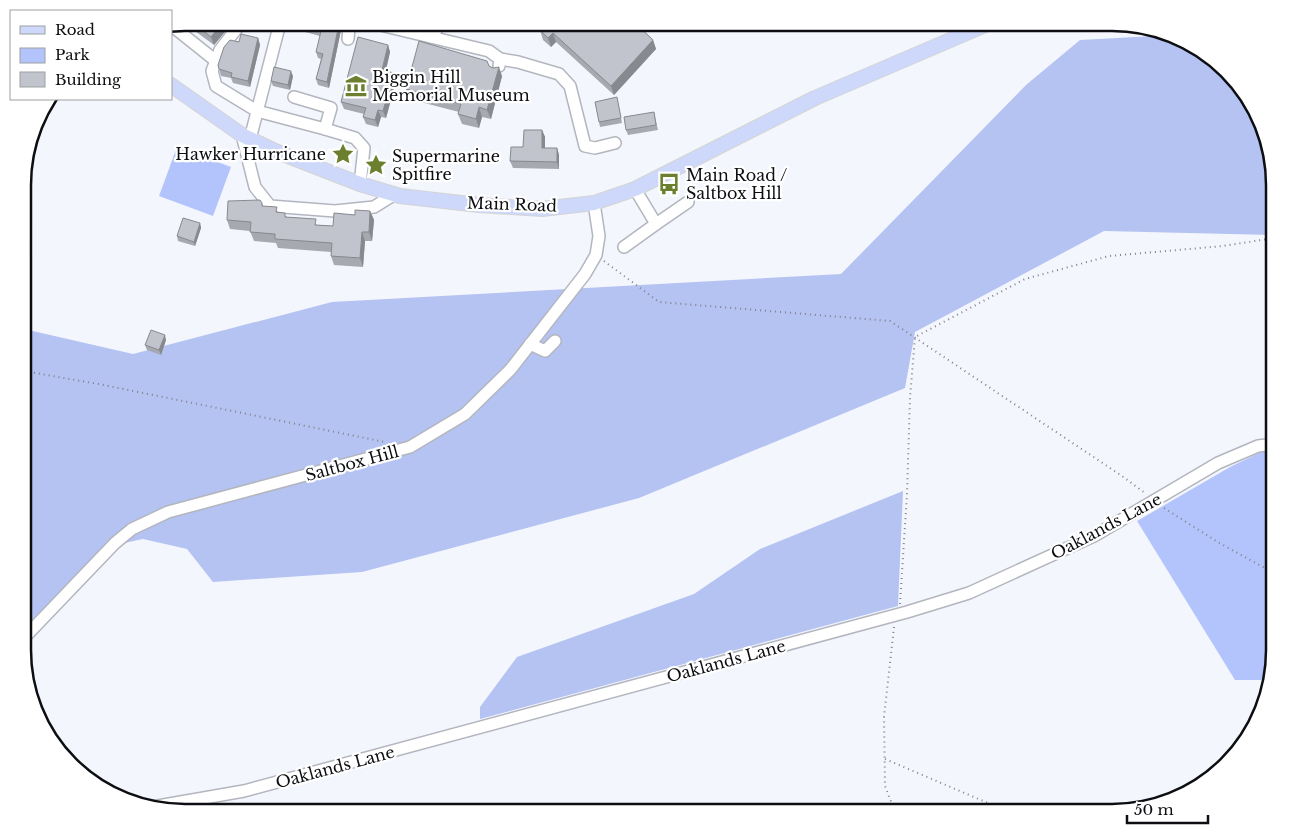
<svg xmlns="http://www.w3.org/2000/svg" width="1297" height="835" viewBox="0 0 1297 835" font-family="'Libre Baskerville',serif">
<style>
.green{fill:#b3c4fd}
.forest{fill:#b4c3f2}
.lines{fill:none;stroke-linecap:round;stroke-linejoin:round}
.minor-casing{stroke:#b3b6be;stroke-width:14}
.major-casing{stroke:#d3d4d4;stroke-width:16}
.path{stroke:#808187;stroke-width:2;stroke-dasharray:1 4;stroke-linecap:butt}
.minor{stroke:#fff;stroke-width:11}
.major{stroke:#ced8fa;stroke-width:14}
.wall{fill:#a6a9af}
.shaded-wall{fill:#87898f}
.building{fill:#c1c4cc;stroke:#87898f}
.labels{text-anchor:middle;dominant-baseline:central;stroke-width:4.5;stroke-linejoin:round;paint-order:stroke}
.poi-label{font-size:16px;fill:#0d0e11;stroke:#fff;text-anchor:start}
.street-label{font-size:16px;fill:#0d0e11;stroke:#fff}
.rim{fill:none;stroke:#0d0e11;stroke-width:2.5}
</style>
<rect width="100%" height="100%" fill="#f4f6fe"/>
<g class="green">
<polygon points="177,147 231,167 213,216 159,196"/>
<polygon points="1274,451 1274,660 1267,680 1235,680 1137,521 1230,467 1261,452"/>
</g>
<g class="forest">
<polygon points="1172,35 1202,50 1253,104 1274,175 1274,235 1104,231 915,332 905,388 639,498 362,572 213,582 187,549 143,539 110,546 24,637 24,329 133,354 332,302 841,274 1026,85 1080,40"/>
<polygon points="903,491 898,606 480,719 480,707 517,657 694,594 760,549"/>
</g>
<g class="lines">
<g class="minor-casing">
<g id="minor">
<polyline points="241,23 220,50 212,71 216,86 257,111 325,129"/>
<polyline points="344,23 349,27 348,39"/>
<polyline points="372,23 489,51 500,59 499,66"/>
<polyline points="171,25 216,61"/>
<polyline points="432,37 440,23"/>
<polyline points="500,59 518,62 559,74 570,86 585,146 595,148 615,143"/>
<polyline points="294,97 331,108 325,129 355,138 364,148 360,184"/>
<polyline points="242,135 255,187 270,206 335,211 374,207 395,194"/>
<polyline points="250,139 280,23"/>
<polyline points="635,189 656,224 688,202"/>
<polyline points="624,247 656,224"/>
<polyline points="530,344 545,351 555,341"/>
<polyline points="24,638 115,543 132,529 168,512 410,447 465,414 510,370 585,274 596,255 599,236 594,203"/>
<polyline points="152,807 244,791 907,612 969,593 1094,536 1218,463 1258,446 1274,444"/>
</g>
</g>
<g class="major-casing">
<polyline id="major" points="171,85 242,135 275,151 360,184 400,196 479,205 542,209 594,203 635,189 815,98 990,23"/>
</g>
<g class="path">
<polyline points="604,261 659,302 890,321 1122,476 1145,493"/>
<polyline points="24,371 104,385 385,442"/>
<polyline points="1164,508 1221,544 1274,573"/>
<polyline points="900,604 907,494 910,398 915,337 1025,279 1109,256 1223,246 1274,238"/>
<polyline points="894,627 884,717 885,786 895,812"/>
<polyline points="885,759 1009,812"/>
</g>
<use href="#minor" class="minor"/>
<use href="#major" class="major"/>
</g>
<g class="wall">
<polygon points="233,22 214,45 184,23 186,22"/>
<polygon points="534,22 634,22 653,40 656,49 614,95 556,42 551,47 543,40 540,30 541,29"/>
<polygon points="303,26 341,30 329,88 318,85 316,79 321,59 318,58 316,52 320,36 305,32"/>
<polygon points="258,38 260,45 250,87 233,83 231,78 221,76 218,65 239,42"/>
<polygon points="388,45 390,52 386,71 394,73 396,81 386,118 381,117 378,127 366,124 363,117 364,114 344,109 341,102"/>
<polygon points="489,66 502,76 491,119 482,117 479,128 462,124 458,114 459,112 409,99 406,89"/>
<polygon points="293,76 290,90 273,86 271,81"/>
<polygon points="618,102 622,123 600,127 599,122"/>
<polygon points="654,112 658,130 628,135 626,130"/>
<polygon points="542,130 545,137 545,148 557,148 559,155 559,169 513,168 510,161 523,147"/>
<polygon points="262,203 263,206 279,212 287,217 318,225 333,226 355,215 370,211 374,220 372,241 365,241 363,267 334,265 331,256 331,252 278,248 276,243 254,241 250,231 230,229 227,220"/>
<polygon points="200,223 201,228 195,246 178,241 177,236"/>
<polygon points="166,340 161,355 147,350 145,345"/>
</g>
<g class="shaded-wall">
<polygon points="223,22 233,22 214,45 211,37"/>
<polygon points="339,24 341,30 329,88 327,82"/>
<polygon points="553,33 556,42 551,47 548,38"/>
<polygon points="258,38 260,45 250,87 248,81"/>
<polygon points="653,40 656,49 614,95 611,86"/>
<polygon points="388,45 390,52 384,77 382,70"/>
<polygon points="499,67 502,76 491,119 487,110"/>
<polygon points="291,71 293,76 290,90 288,85"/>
<polygon points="394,73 396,81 386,118 383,111"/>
<polygon points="479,107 482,117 479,128 476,119"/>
<polygon points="378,110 381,117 378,127 375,120"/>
<polygon points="542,130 545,137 545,155 542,148"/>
<polygon points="557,148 559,155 559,169 557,162"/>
<polygon points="370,211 374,220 372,241 369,232"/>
<polygon points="200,223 201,228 195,246 194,242"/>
<polygon points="362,232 365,241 363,267 360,258"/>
<polygon points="165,335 166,340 161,355 159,350"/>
</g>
<g class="building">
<polygon points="192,22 223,22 211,37"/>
<polygon points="304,22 338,22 339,24 327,82 316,79 323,54 316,52 321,31 303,26"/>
<polygon points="541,22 634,22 653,40 611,86 553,33 548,38 540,30 544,25"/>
<polygon points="241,34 258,38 248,81 231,77 232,73 219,69 218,65 224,47 230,40 239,42"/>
<polygon points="358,37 388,45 382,70 394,73 383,111 378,110 375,120 363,117 366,108 341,102"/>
<polygon points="419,41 487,61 489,66 493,68 499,67 487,110 479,107 476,119 458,114 461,104 406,89"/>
<polygon points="274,67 291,71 288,85 271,81"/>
<polygon points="617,97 621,118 599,122 595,102"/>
<polygon points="654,112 656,125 626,130 624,117"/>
<polygon points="524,130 542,130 542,148 557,148 557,162 510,161 511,147 523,147"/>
<polygon points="260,200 262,203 262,206 277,207 276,212 285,213 285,217 316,219 315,225 333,226 334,213 355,215 355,210 370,211 369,232 362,232 360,258 331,256 332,243 275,239 275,234 250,232 251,222 227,220 228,201"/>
<polygon points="183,218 200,223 194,242 177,236"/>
<polygon points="151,330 165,335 159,350 145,345"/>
</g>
<defs>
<g id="museum-bare" transform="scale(1.725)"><path d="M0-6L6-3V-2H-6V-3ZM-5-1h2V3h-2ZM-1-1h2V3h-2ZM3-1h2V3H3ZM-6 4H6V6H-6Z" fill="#6c7f2e" stroke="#fff" stroke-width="2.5" paint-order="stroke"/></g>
<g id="sight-bare" transform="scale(1.725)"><path d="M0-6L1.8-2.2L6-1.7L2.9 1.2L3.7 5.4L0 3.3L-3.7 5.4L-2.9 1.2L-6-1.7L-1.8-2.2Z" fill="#6c7f2e" stroke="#fff" stroke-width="2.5" paint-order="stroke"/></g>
<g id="bus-bare" transform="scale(1.725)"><path d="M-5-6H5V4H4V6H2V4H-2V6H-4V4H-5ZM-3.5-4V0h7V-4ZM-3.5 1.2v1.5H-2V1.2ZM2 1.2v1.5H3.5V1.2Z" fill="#6c7f2e" stroke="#fff" stroke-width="2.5" paint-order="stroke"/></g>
</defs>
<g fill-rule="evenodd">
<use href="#museum-bare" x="356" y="86"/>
<use href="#sight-bare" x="343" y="154"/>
<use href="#sight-bare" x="376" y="165"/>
<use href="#bus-bare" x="669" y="184"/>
</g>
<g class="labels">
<g class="poi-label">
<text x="372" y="77">Biggin Hill<tspan x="372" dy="18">Memorial Museum</tspan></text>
<text x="326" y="154" text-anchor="end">Hawker Hurricane</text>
<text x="392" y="156">Supermarine<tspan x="392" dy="18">Spitfire</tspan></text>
<text x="686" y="175">Main Road /<tspan x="686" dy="18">Saltbox Hill</tspan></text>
</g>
<g class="street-label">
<text transform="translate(512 204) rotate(2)">Main Road</text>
<text transform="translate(352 463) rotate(-15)">Saltbox Hill</text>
<text transform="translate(1106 526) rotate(-28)">Oaklands Lane</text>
<text transform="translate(726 661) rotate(-15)">Oaklands Lane</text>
<text transform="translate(335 767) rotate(-15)">Oaklands Lane</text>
</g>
</g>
<path d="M0 0H1297V835H0ZM185 31H1112A154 154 0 0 1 1266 185V650A154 154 0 0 1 1112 804H185A154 154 0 0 1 31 650V185A154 154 0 0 1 185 31Z" fill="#fff" fill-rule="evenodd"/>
<path class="rim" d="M185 31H1112A154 154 0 0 1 1266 185V650A154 154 0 0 1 1112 804H185A154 154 0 0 1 31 650V185A154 154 0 0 1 185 31Z"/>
<rect x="10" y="10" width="162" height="90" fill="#ffffff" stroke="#9e9fa0"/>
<rect x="20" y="26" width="25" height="8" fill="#ced8fa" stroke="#9e9fa0"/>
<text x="55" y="35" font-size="15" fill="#0d0e11">Road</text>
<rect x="20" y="48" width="25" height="15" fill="#b3c4fd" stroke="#9e9fa0"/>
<text x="55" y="60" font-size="15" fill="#0d0e11">Park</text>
<rect x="20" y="72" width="25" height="15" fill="#c1c4cc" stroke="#9e9fa0"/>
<text x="55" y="85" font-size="15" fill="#0d0e11">Building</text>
<path d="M1127 815v8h81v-8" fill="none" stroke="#0d0e11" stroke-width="2.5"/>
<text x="1134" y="815" font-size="15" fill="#0d0e11" stroke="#ffffff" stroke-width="4" paint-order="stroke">50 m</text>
</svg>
